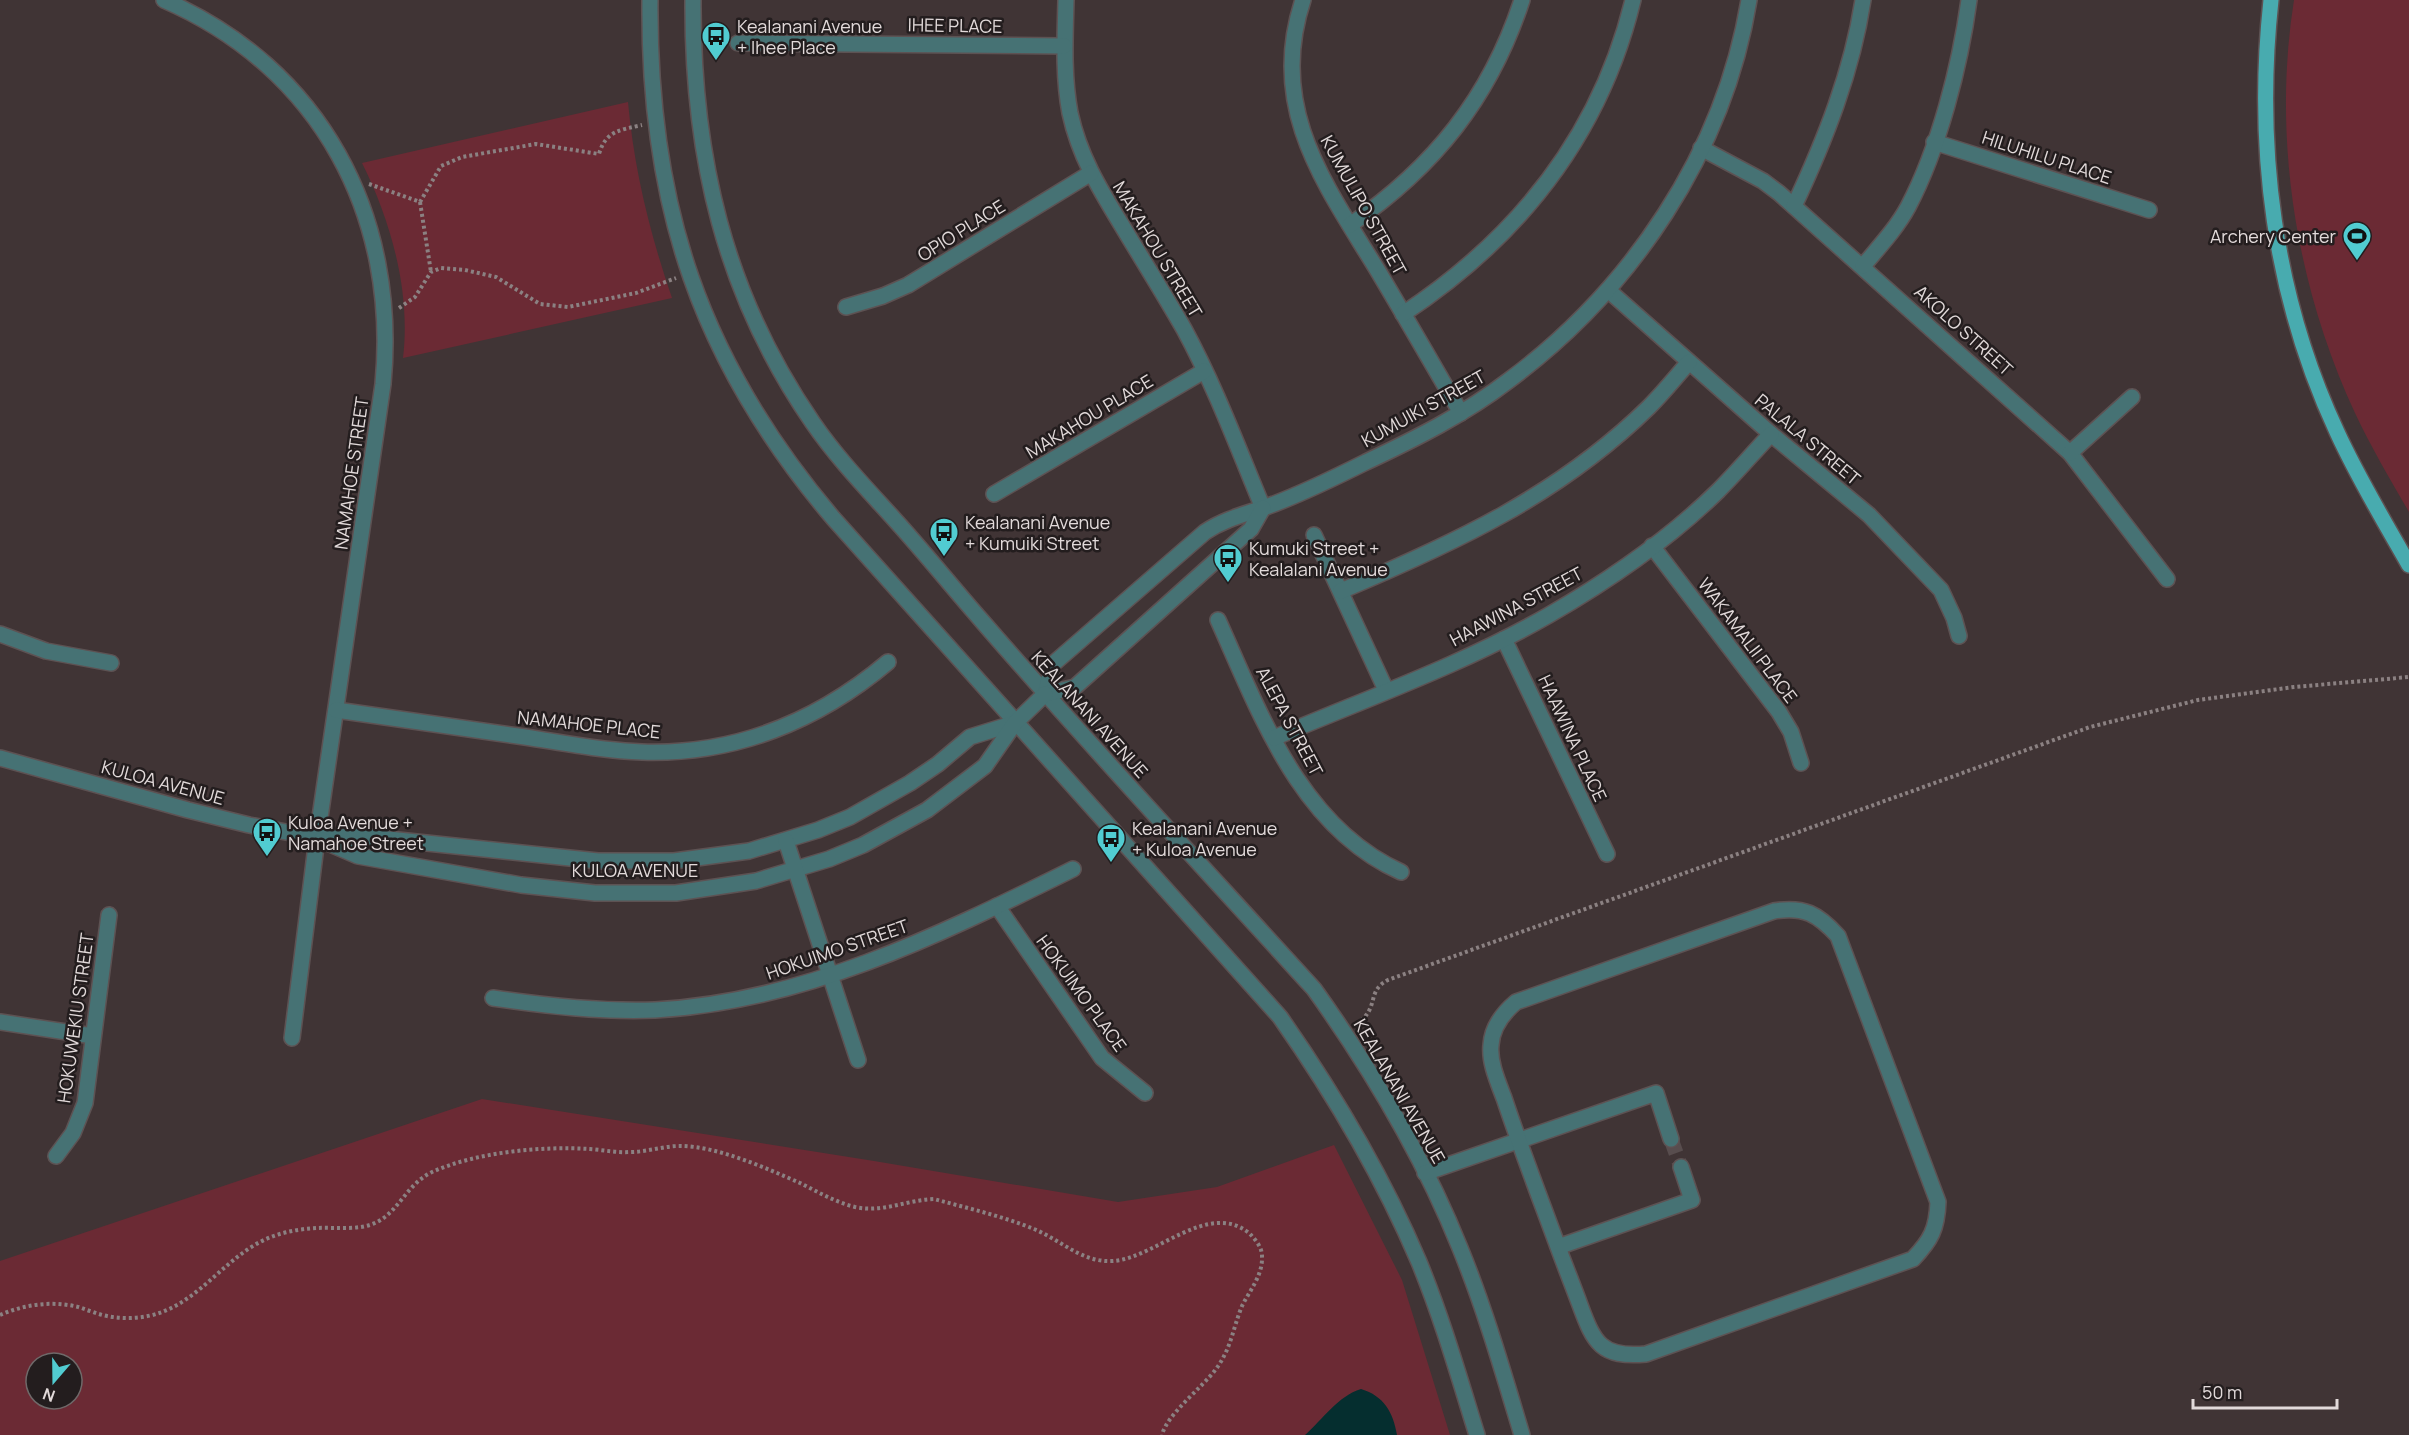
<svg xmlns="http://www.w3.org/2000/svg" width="2409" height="1435" viewBox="0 0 2409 1435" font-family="Manrope,sans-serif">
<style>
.green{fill:#6b2a34;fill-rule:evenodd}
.water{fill:#052e2f}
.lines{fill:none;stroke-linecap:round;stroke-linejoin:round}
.minor-tunnel{stroke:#584d4e;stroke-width:15;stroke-dasharray:15 8;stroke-linecap:butt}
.minor-casing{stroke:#5d5253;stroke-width:18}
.major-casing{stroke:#5d5253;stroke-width:18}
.path{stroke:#8b8182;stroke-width:4;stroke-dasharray:3 3;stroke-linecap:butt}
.minor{stroke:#467274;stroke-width:15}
.major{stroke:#48abaf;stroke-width:15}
.labels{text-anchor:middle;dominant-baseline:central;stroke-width:5;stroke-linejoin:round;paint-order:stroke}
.street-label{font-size:18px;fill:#e2dada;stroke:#231d1e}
.poi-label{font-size:18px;fill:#e2dada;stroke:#231d1e;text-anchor:start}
</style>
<rect width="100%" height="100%" fill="#403435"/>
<g class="green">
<path d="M 2294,0 L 2409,0 L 2409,512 C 2390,479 2371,447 2355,413 C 2296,286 2272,138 2294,0 Z"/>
<path d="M 628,102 C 634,169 650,234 672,298 L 403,358 C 411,292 391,221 362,163 Z"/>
<path d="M 482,1099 L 874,1161 L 1118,1202 L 1217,1187 L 1334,1145 L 1402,1280 L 1450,1435 L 0,1435 L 0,1261 ZM 36,1363 L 72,1363 L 72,1399 L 36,1399 Z"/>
</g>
<path class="water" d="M 1361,1389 C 1384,1396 1393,1412 1397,1435 L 1305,1435 C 1323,1419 1338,1396 1361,1389 Z"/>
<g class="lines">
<polyline class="minor-tunnel" points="1671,1139 1681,1167"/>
<g class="minor-casing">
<g id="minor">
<path d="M 164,0 C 321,68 399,216 383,384 L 317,838 L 292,1038"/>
<path d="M 650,0 C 648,205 700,361 833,518 L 1280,1017 C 1334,1094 1382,1175 1419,1262 C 1442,1318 1459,1377 1477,1435"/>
<path d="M 693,0 C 692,155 724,294 813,423 C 837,458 867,489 895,520 C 925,553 953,588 982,621 C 1090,746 1203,867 1314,989 C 1372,1070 1423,1156 1460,1248 C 1485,1309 1503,1372 1522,1435"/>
<path d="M 1066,0 C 1065,38 1063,76 1070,113 C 1079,155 1099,188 1121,224 C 1142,259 1164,294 1184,329 C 1215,386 1238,448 1263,508"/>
<path d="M 1303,0 C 1267,108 1325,184 1378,271 C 1406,318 1433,365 1461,413"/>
<polyline points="738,43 1064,46"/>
<polyline points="1934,142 2149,210"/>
<polyline points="1701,148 1763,181 1779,193 2070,453 2167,579"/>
<path d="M 1794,206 C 1825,140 1852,72 1863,0"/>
<path d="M 1350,225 C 1434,167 1490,98 1522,0"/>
<path d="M 1863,266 C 1879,247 1896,229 1908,207 C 1939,148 1960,66 1969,0"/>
<polyline points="1608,290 1771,434 1869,515 1941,590 1954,618 1959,636"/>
<polyline points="846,307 883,296 908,285 1091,173"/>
<path d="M 1403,314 C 1518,238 1600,136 1633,0"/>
<polyline points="2070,453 2132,397"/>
<polyline points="994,494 1204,371"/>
<polyline points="1314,535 1386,690"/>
<polyline points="1652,546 1779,712 1791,732 1801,763"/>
<path d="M 1341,591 C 1455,543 1559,495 1649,407 C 1663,393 1676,377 1689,362"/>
<path d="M 1218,620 C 1260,713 1300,827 1401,872"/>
<polyline points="0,634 46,651 111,663"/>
<polyline points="1504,639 1607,854"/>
<path d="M 1045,694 L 1053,664 L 1205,532 C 1223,520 1242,515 1263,508 C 1295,497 1336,477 1366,462 C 1415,439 1465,414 1508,381 C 1631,290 1724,153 1749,0"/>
<polyline points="1045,694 1075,687 1251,529 1263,508"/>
<path d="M 336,710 C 399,719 462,728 525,737 C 564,743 603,751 642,752 C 735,755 818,721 888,662"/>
<path d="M 1274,738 C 1365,699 1462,665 1549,615 C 1608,581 1668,540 1718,491 C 1736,473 1753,453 1771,434"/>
<polyline points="0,758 188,810 249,825 317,838 360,836 598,861 674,861 749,851 818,830 850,817 910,783 938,764 970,737 1015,723"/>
<polyline points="321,840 358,856 521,885 595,893 676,893 756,881 829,859 863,845 927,810 985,766 1015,723 1045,694"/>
<polyline points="786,841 858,1060"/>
<polyline points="997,906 1102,1058 1145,1093"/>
<path d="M 493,998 C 547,1006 600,1012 655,1010 C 805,1002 941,934 1073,869"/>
<polyline points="0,1022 93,1036"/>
<polyline points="56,1156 73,1133 85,1103 109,915"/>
<polyline points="1425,1173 1656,1093 1671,1139"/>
<path d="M 1558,1247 C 1565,1266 1573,1286 1580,1305 C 1594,1343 1601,1358 1646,1354 L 1913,1259 C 1931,1240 1937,1229 1938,1202 L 1838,936 C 1818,914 1804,906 1774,911 L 1516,1002 C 1503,1013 1492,1027 1491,1045 C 1489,1062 1498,1082 1504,1098 C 1521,1149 1540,1198 1558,1247 L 1692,1200 L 1681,1167"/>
</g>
</g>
<g class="major-casing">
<path id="major" d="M 2271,0 C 2255,148 2274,297 2337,432 C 2358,478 2384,521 2409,565"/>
</g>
<g class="path">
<path d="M 369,184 L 420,202 L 441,166 L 462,157 L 536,144 L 599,154 C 606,130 621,130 642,125"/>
<polyline points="420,202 431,272"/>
<polyline points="399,308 415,297 431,272 441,268 465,270 496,277 540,304 568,307 636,293 676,278"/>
<path d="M 1356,1024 C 1381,1008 1365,992 1388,980 L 2090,727 L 2198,700 L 2294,687 L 2409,677"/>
<path d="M 0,1315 C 23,1305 49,1301 74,1306 C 80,1307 86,1310 93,1312 C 114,1320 141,1320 162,1312 C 202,1297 226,1258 264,1240 C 281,1232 299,1229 317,1228 C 336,1227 360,1231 377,1222 C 399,1211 407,1184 432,1172 C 477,1152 541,1146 590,1149 C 604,1150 617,1153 630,1152 C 647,1152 663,1146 680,1146 C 717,1146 766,1168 800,1183 C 818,1192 835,1202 855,1207 C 883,1213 906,1200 934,1199 C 967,1208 1002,1216 1034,1229 C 1061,1240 1082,1263 1113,1261 C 1156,1258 1208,1200 1249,1233 C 1255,1239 1262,1247 1262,1256 C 1263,1275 1250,1290 1242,1306 C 1233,1328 1231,1349 1216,1369 C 1202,1388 1167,1414 1162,1435"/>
</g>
<use href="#minor" class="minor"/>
<use href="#major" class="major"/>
</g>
<defs>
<g id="bus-pin" transform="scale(1.5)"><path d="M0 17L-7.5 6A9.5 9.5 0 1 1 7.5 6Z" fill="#51ccd1" stroke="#231d1e"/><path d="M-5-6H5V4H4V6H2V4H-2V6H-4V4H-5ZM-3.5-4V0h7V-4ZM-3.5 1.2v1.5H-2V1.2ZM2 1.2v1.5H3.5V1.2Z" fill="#111"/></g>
<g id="stadium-pin" transform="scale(1.5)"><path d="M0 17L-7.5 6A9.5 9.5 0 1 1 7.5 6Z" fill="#51ccd1" stroke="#231d1e"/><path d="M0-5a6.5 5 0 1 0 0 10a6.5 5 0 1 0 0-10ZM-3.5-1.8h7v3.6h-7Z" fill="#111"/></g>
</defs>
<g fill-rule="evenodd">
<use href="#bus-pin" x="716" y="36"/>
<use href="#stadium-pin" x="2357" y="236"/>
<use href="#bus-pin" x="944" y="532"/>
<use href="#bus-pin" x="1228" y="558"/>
<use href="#bus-pin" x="267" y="832"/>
<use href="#bus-pin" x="1111" y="838"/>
</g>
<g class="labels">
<g class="street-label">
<text transform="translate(955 25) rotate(1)">IHEE PLACE</text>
<text transform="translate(2047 157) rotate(18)">HILUHILU PLACE</text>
<text transform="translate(1364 205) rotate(61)">KUMULIPO STREET</text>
<text transform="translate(961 230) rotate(-32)">OPIO PLACE</text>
<text transform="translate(1158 249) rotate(59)">MAKAHOU STREET</text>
<text transform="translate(1964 330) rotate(42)">AKOLO STREET</text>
<text transform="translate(1423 408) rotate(-29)">KUMUIKI STREET</text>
<text transform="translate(1089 416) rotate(-31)">MAKAHOU PLACE</text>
<text transform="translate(1808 439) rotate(40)">PALALA STREET</text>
<text transform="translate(351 473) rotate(-82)">NAMAHOE STREET</text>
<text transform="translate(1516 606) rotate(-28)">HAAWINA STREET</text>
<text transform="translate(1748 640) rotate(53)">WAKAMALII PLACE</text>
<text transform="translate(1090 714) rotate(48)">KEALANANI AVENUE</text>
<text transform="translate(1290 721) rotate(62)">ALEPA STREET</text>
<text transform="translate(589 724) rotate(6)">NAMAHOE PLACE</text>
<text transform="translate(1573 738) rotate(65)">HAAWINA PLACE</text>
<text transform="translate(163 782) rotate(15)">KULOA AVENUE</text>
<text x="635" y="870">KULOA AVENUE</text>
<text transform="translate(837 949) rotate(-19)">HOKUIMO STREET</text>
<text transform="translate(1082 993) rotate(54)">HOKUIMO PLACE</text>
<text transform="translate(75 1018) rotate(-82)">HOKUWEKIU STREET</text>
<text transform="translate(1400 1091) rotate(60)">KEALANANI AVENUE</text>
</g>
<g class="poi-label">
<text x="737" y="26">Kealanani Avenue<tspan x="737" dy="21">+ Ihee Place</tspan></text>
<text x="2336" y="236" text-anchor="end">Archery Center</text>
<text x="965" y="522">Kealanani Avenue<tspan x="965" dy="21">+ Kumuiki Street</tspan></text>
<text x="1249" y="548">Kumuki Street +<tspan x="1249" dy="21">Kealalani Avenue</tspan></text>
<text x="288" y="822">Kuloa Avenue +<tspan x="288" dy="21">Namahoe Street</tspan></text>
<text x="1132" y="828">Kealanani Avenue<tspan x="1132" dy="21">+ Kuloa Avenue</tspan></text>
</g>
</g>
<g transform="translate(54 1381) rotate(200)"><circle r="28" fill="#231d1e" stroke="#6f6969" stroke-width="1.5"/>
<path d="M0-4.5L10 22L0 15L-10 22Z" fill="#51ccd1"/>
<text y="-9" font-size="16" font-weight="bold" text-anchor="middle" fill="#e2dada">N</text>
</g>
<path d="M2193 1399v9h144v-9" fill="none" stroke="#e2dada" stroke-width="3"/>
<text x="2202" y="1399" font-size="18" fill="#e2dada" stroke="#231d1e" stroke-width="4.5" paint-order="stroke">50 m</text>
</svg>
